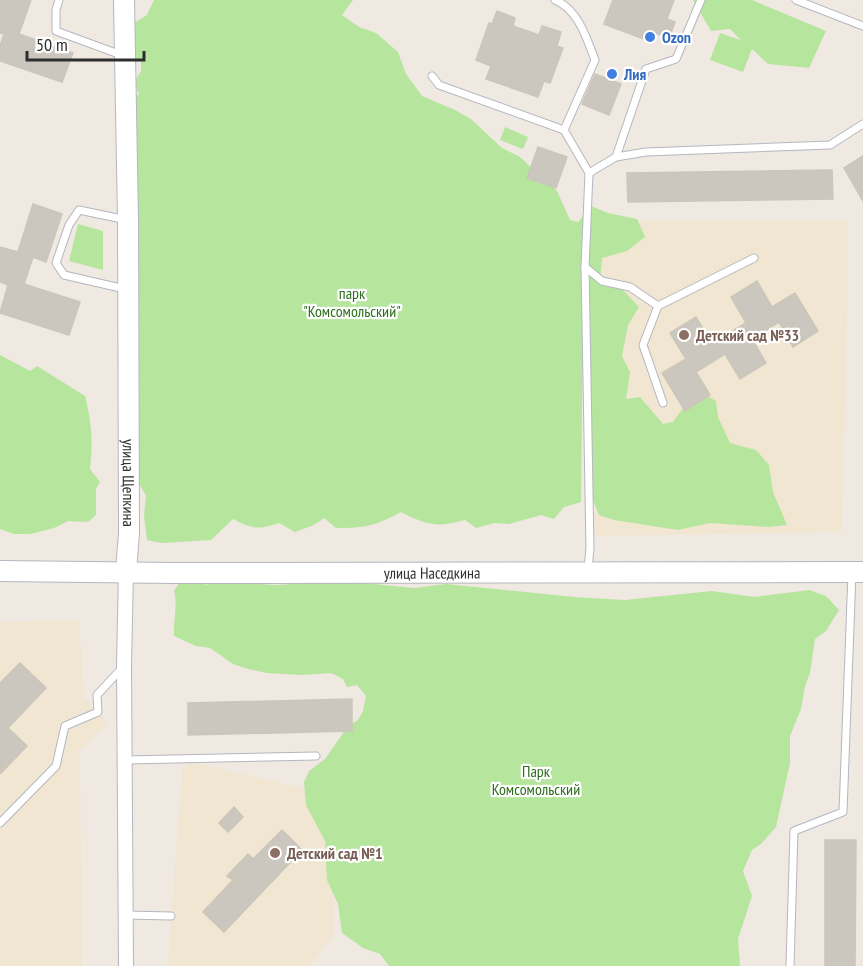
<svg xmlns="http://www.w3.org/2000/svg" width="863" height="966" viewBox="0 0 863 966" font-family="'PT Sans Narrow',sans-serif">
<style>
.education{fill:#f0e6d1}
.green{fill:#b6e59e}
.building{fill:#cbc7bf;stroke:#cbc5ba;stroke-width:1.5}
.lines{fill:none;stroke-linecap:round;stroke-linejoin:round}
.service-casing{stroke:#b4b7c1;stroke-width:9}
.minor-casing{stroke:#b4b7c1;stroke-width:16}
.secondary-casing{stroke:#b4b7c1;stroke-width:22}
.service{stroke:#fff;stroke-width:7}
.minor{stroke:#fff;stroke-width:14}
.secondary{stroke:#fff;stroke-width:20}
.shop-dot{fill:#3f7fe0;stroke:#fff;stroke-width:2}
.education-dot{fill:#8d6e63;stroke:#fff;stroke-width:2}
.labels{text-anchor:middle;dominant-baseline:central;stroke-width:4.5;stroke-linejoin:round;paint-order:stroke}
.shop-label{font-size:16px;font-weight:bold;fill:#366cbe;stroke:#fff;text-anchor:start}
.park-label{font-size:16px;fill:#2c6e1b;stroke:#fff}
.education-label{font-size:16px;font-weight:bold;fill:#785e54;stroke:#fff;text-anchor:start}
.street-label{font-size:16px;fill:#2e2e2e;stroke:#fff}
</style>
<rect width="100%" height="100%" fill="#efe9e1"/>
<g class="education">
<polygon points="603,221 847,221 848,270 842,532 594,536"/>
<polygon points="79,620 84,697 108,723 80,750 82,966 0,966 0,622"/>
<polygon points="190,762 332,795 334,935 309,966 168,966 182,769"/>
</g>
<g class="green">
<path d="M 154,0 L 353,0 L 342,15 L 359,27 L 376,33 L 398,52 L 406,74 L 422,96 L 455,110 L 471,119 L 502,148 L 520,157 L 557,191 L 570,220 L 578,222 L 584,215 L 581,502 L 564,507 L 554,519 L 541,515 L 509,524 L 494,523 L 476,528 L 465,520 C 436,528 427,525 401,512 C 375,526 365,528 336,528 L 324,518 L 314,525 L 295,532 L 279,523 C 259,530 252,529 233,519 L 211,540 L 161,543 L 147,540 L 144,515 L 146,496 L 129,465 L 139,453 L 133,418 L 139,383 C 123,366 131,345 139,326 L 130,311 L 128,143 L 137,129 L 133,125 L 130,100 L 139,94 L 134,83 L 141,71 L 141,61 L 131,57 L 123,30 L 147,15 Z"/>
<polygon points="693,0 752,0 826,31 809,68 768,64 752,49 743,72 710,60 720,33 741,40 730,29 711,31"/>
<polygon points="505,127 528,137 523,149 500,140"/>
<polygon points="591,206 608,213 637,219 645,237 627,251 602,258 600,282 622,289 639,307 628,325 622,356 630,372 626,399 640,397 663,424 673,422 688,401 700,392 716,401 718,417 730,443 756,450 769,465 773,492 787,525 768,527 710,523 678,530 614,520 599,515 592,498 589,209"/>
<polygon points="78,224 103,231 103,270 69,261"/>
<path d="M 0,355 L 30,371 L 37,366 L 85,396 C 92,425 93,440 90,469 L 100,482 L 96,489 L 96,515 L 88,522 L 68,521 L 54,528 L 30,534 L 14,534 L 0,529 Z"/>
<path d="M 184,575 L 200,578 L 206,585 L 221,579 L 240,583 L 275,585 L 344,581 L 414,588 L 446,584 L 574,597 L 625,600 L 712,591 L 755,597 L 809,590 L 826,596 L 839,610 L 826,631 L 815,639 L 810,673 L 805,686 L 801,709 L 790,736 L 790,763 L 776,827 L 762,843 L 752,850 L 743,871 L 752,896 L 738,939 L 740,966 L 389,966 L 380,954 L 363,948 L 342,933 L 338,904 L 327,880 L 325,841 L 306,805 L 304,782 L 309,771 L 325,759 L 348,726 L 358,720 L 363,711 L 366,696 L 357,685 L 347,687 L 343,679 L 331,673 L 302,675 L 267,673 L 248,669 L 233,664 L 210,648 L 196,646 L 174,636 C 173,621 178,606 174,591 Z"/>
</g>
<g class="building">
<polygon points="0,0 31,0 19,34 73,53 62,82 0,61 0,46 4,34 0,33"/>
<polygon points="613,0 674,0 667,19 675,22 669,38 655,33 652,42 604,24"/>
<polygon points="497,11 515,18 513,26 539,35 542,26 561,32 557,46 563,48 550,83 544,81 538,97 486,79 491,66 476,60 489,23 492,24"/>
<polygon points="595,74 621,84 609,115 582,104"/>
<polygon points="538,147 567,157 556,188 527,178"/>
<polygon points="863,156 863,201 844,168"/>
<polygon points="832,170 833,199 628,202 627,173"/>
<polygon points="33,204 62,214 46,262 33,257 24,284 80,302 69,335 0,313 8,285 0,282 0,247 18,252"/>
<polygon points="757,281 772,307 795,293 818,331 793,347 779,322 752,339 766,363 740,379 725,354 696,372 710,395 685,411 662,373 686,359 670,333 696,317 712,343 746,323 731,297"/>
<polygon points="20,663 46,688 8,728 27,746 0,774 0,683"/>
<polygon points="352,699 352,731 188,735 188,703"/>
<polygon points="234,807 243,817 228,832 219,823"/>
<polygon points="282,830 302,850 224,932 203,912 233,880 227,876 248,854 253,859"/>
<polygon points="825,840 856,840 855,966 825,966"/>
</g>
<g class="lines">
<g class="service-casing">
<g id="service">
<polyline points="59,0 56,10 56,31 124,56"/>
<path d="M 555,0 C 578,9 587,39 595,60 L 564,130 L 589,173 L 616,157 L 646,152 L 830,145 L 863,124"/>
<polyline points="796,0 863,26"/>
<polyline points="432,76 439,85 564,130"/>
<polyline points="616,157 646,69 676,59 701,0"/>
<polyline points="585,267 602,281 630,287 658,306 643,345 663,403"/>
<polyline points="125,289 64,275 56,263 69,225 79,210 127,220"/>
<polyline points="658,306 754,258"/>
<polyline points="588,569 590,548 585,267 589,173"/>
<polyline points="126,760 316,756"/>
<polyline points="0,823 56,766 65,726 98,712 97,695 123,667"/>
<polyline points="126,915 171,916"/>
<polyline points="790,966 794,831 843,812 852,573"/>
</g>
</g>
<g class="minor-casing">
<polyline id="minor" points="126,966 124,665 126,571"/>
</g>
<g class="secondary-casing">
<g id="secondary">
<path id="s1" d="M 124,0 L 128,220 L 129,533 L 126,571"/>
<path id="s2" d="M 0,571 L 174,573 L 863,572"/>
</g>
</g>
<use href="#service" class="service"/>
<use href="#minor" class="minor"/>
<use href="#secondary" class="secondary"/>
</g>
<g class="shop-dot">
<circle cx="650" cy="37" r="6"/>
<circle cx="612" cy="74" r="6"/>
</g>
<g class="education-dot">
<circle cx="684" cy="335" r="6"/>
<circle cx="275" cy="853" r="6"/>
</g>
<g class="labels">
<g class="shop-label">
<text x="662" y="37">Ozon</text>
<text x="624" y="74">Лия</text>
</g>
<g class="park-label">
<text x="352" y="293">парк<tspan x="352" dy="18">"Комсомольский"</tspan></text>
<text x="536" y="771">Парк<tspan x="536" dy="18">Комсомольский</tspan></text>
</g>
<g class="education-label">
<text x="696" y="335">Детский сад №33</text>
<text x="287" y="853">Детский сад №1</text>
</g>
<g class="street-label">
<text stroke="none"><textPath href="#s1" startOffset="483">улица Щепкина</textPath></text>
<text stroke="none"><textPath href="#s2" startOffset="432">улица Наседкина</textPath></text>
</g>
</g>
<path d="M27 51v9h117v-9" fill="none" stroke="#2e2e2e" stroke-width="3"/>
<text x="36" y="51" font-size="18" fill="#2e2e2e" stroke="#ffffff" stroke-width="4.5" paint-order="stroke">50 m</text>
</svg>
